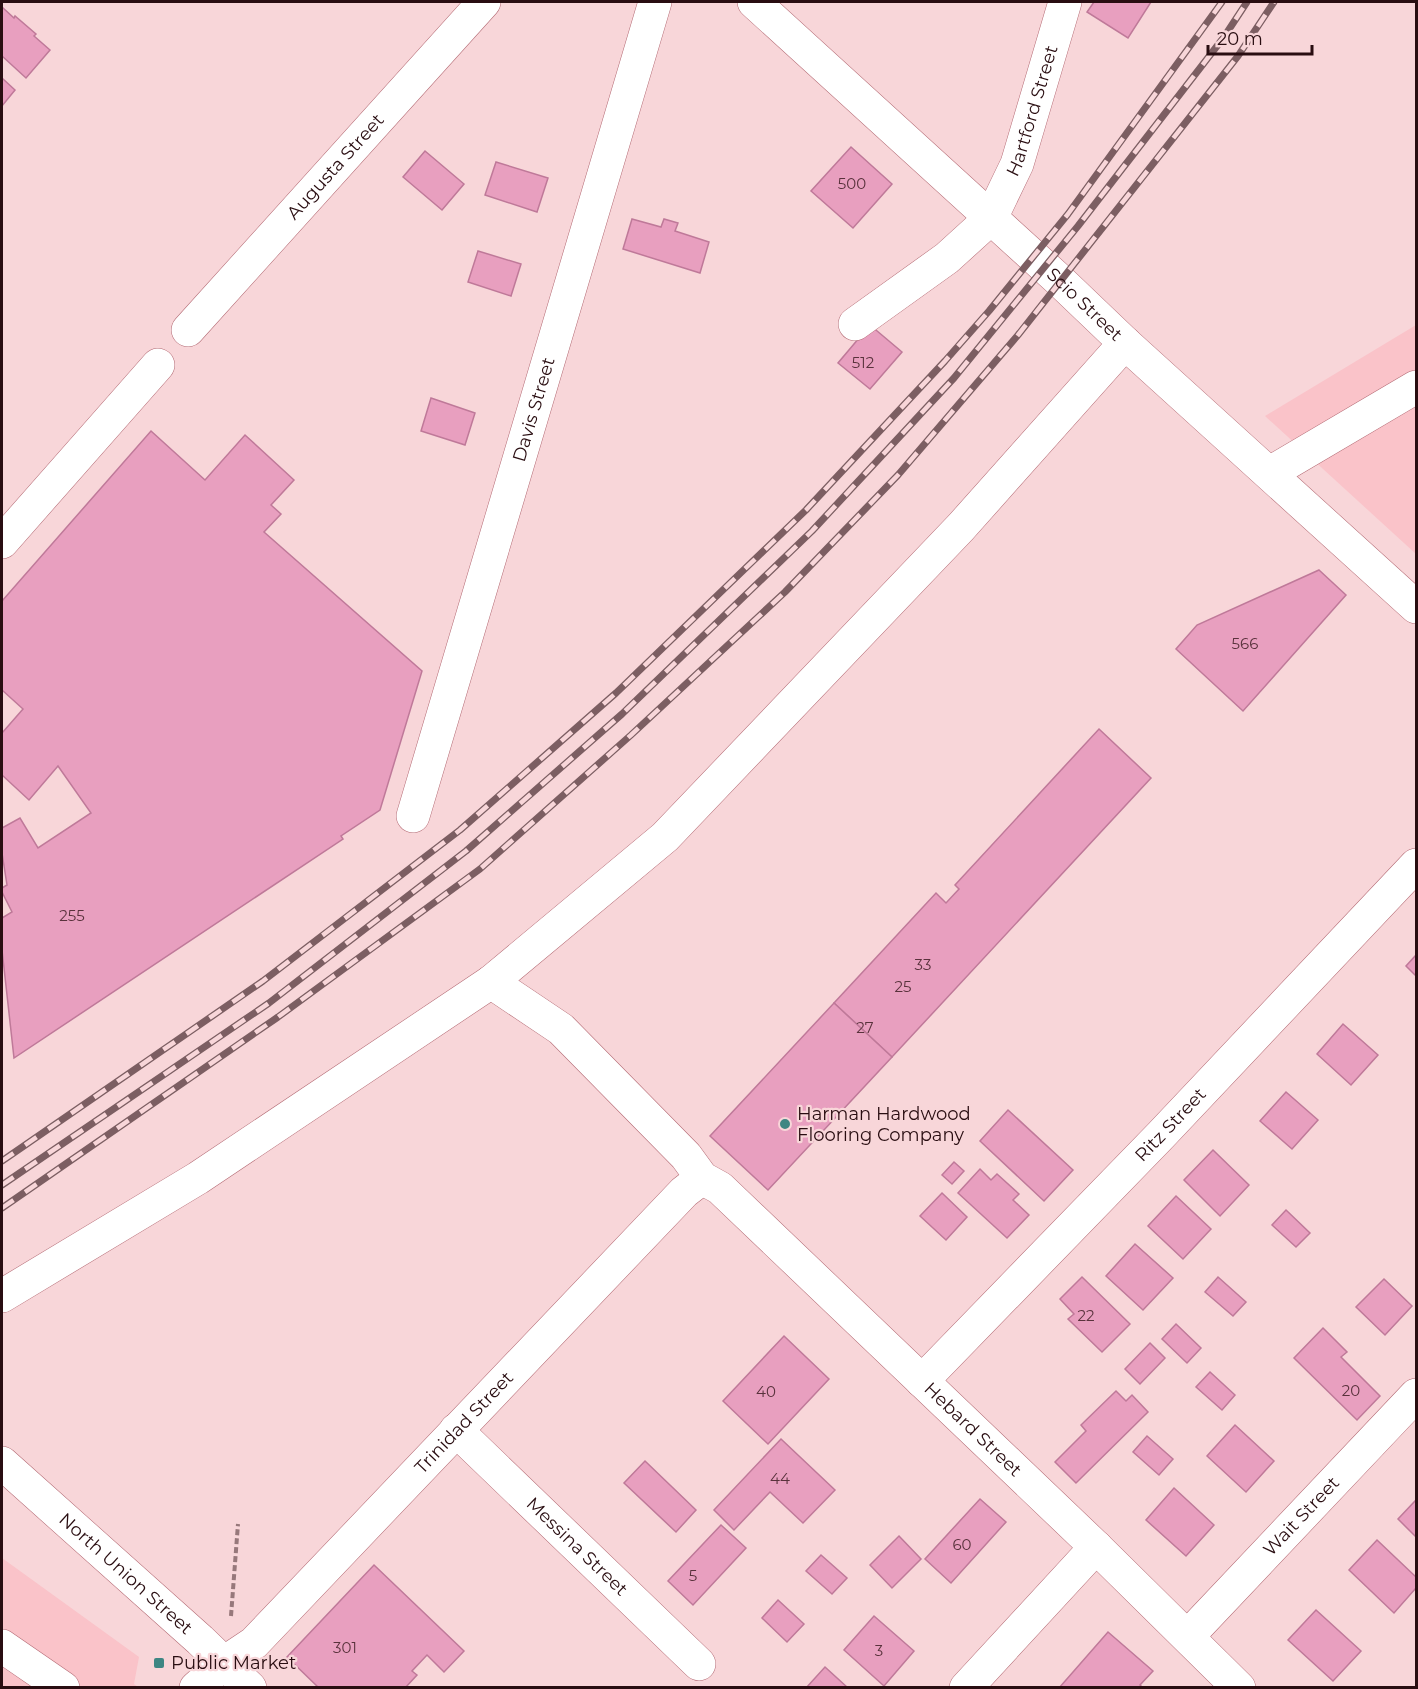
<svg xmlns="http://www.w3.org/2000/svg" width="1418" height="1689" viewBox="0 0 1418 1689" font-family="Montserrat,sans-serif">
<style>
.built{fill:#fac3c9}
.building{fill:#e89fbf;stroke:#bf7999;stroke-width:1.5}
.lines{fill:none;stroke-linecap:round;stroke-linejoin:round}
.minor-casing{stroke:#b36973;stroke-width:34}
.path{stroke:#97787b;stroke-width:4;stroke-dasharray:6 3;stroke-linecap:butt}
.minor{stroke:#fff;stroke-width:33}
.rail-casing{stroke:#7c5e62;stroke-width:7}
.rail{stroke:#f8d6d9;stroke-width:4.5;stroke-dasharray:14;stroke-linecap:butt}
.poi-dot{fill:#3e8683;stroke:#f8d6d9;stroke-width:2}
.labels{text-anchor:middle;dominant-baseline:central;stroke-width:4.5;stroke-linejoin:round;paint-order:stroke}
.number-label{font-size:15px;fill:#59323c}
.street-label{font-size:18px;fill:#290d11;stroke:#f8d6d9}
.poi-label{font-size:18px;fill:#290d11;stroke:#f8d6d9;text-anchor:start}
</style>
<rect width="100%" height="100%" fill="#f8d6d9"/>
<g class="built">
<polygon points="1416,325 1416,554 1265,416"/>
<polygon points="2,1558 139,1657 134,1684 138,1687 2,1687"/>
</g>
<g class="building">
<polygon points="1094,2 1151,2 1128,38 1087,12"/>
<polygon points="2,7 14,18 15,16 36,34 34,36 50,50 26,78 2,56"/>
<polygon points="2,78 15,90 2,106"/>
<polygon points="851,147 892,184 853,228 811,191"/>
<polygon points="425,151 464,184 442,210 403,177"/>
<polygon points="496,162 548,178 537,212 485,195"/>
<polygon points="632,219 661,227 664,219 678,223 675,231 709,242 700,273 623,249"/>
<polygon points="478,251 521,264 511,296 468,282"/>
<polygon points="870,325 902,352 870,389 838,363"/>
<polygon points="431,398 475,413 465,445 421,431"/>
<polygon points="151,431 205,480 245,435 294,480 271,505 281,514 264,532 422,671 380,810 341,836 343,839 14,1058 2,950 2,918 12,912 2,892 2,888 7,885 2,853 2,828 20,818 38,848 91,813 58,766 29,800 2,775 2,733 23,709 2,690 2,601"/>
<polygon points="1319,570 1346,595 1243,711 1176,649 1197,625"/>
<polygon points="1099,729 1151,778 892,1057 834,1003 936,893 946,903 959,889 955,885"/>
<polygon points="1416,955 1416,976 1406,966"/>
<polygon points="834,1003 892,1057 768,1190 710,1136"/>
<polygon points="1343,1024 1378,1055 1351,1085 1317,1054"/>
<polygon points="1286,1092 1318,1120 1292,1149 1260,1121"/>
<polygon points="1008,1110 1073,1170 1044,1201 980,1141"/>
<polygon points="1213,1150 1249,1185 1220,1216 1184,1180"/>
<polygon points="954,1162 964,1171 952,1184 942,1175"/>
<polygon points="980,1169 991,1180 997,1174 1019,1194 1013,1200 1029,1215 1007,1238 958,1193"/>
<polygon points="942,1193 967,1217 946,1240 920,1216"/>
<polygon points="1176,1196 1211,1229 1183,1259 1148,1226"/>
<polygon points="1286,1210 1310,1233 1296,1247 1272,1225"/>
<polygon points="1135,1244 1173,1278 1143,1310 1106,1276"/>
<polygon points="1082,1277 1130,1324 1102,1352 1068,1319 1074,1314 1060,1299"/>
<polygon points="1218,1277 1246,1302 1233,1316 1205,1292"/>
<polygon points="1384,1279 1412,1306 1385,1335 1356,1307"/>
<polygon points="1176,1324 1201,1348 1187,1363 1162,1339"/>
<polygon points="1323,1328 1347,1352 1341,1357 1380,1396 1357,1420 1294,1358"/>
<polygon points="784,1336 829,1379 768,1444 723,1401"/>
<polygon points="1150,1343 1165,1358 1140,1384 1125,1369"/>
<polygon points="1210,1372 1235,1395 1222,1410 1196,1387"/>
<polygon points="1116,1391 1126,1401 1132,1395 1148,1412 1076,1483 1055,1462 1086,1431 1081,1425"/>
<polygon points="1235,1425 1274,1461 1246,1492 1207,1456"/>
<polygon points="1147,1436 1173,1459 1159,1475 1133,1452"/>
<polygon points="781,1439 835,1490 803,1523 770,1492 734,1530 714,1510"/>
<polygon points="645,1461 696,1510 676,1532 624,1483"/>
<polygon points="1174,1488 1214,1525 1186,1556 1146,1520"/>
<polygon points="980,1499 1006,1522 951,1583 925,1559"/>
<polygon points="1416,1500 1416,1537 1398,1519"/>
<polygon points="721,1525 746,1548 693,1605 668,1581"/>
<polygon points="899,1536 921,1559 892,1588 870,1565"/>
<polygon points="1377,1540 1416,1577 1416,1588 1394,1613 1349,1570"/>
<polygon points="821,1555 847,1578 832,1594 806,1571"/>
<polygon points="374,1565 464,1651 444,1672 427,1655 412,1671 417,1675 405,1688 319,1688 287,1657"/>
<polygon points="778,1600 804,1624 787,1642 762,1618"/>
<polygon points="1316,1610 1361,1651 1333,1681 1288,1640"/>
<polygon points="874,1616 914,1651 884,1686 844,1650"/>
<polygon points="1108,1632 1153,1671 1140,1685 1143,1688 1059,1688"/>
<polygon points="825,1667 848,1688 806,1688"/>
</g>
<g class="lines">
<g class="minor-casing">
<g id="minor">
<path id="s1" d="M 754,2 L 1058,279 L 1125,343 L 1416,607"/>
<path id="s2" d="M 855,324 L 947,258 L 991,218 L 1017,164 L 1065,2"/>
<path id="s3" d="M 188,330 L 484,2"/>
<polyline points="1270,473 1416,387"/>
<polyline points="2,542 158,365"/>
<path id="s4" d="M 413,816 L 655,2"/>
<path id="s5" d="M 491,982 L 561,1029 L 686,1156 L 702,1178 L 720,1188 L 1096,1547 L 1239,1688"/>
<polyline points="2,1296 198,1178 491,982 665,837 961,527 1125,343"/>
<path id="s6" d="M 922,1381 L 1161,1135 L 1416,865"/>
<path id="s7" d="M 456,1430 L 699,1664"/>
<path id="s8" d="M 2,1463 L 200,1640 L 250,1688"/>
<path id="s9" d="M 1188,1636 L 1416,1395"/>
<polyline points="2,1646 63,1688"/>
<path id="s10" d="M 196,1688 L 224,1663 L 254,1643 L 684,1192 L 702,1178"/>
<polyline points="966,1688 1096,1547"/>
</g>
</g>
<polyline class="path" points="231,1616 238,1524"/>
<use href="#minor" class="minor"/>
<g class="rail-casing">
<g id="rail">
<polyline points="2,1161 263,981 460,830 616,693 806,510 945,361 989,311 1068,214 1222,2"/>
<polyline points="2,1185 269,1003 466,851 622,714 812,531 954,378 1078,226 1224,37 1247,2"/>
<polyline points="2,1208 278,1017 480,869 631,735 785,592 898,475 1018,335 1238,56 1274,2"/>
</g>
</g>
<use href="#rail" class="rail"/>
</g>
<g class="poi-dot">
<circle cx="785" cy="1124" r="6"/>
<rect x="153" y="1657" width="12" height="12" rx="3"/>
</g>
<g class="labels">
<g class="number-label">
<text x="852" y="183">500</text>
<text x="863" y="362">512</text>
<text x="1245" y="643">566</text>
<text x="72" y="915">255</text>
<text x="923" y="964">33</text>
<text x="903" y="986">25</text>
<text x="865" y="1027">27</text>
<text x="1086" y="1315">22</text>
<text x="1351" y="1390">20</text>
<text x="766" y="1391">40</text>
<text x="780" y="1478">44</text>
<text x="962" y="1544">60</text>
<text x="693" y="1575">5</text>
<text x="345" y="1647">301</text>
<text x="879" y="1650">3</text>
</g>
<g class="street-label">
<text stroke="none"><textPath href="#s2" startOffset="288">Hartford Street</textPath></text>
<text stroke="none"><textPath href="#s3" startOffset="220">Augusta Street</textPath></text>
<text stroke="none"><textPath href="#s1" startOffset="448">Scio Street</textPath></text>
<text stroke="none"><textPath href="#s4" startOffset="424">Davis Street</textPath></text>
<text stroke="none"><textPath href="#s6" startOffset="357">Ritz Street</textPath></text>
<text stroke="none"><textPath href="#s10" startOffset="378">Trinidad Street</textPath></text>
<text stroke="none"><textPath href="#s5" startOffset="660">Hebard Street</textPath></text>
<text stroke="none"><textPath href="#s9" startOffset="165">Wait Street</textPath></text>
<text stroke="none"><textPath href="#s7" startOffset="168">Messina Street</textPath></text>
<text stroke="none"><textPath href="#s8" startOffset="166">North Union Street</textPath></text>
</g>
<g class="poi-label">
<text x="797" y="1114">Harman Hardwood<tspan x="797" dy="21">Flooring Company</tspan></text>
<text x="171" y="1663">Public Market</text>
</g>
</g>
<rect width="1418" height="1689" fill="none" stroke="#290d11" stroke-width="6"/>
<path d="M1208 45v9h104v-9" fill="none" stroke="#290d11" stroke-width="3"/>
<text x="1217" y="45" font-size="18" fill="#290d11" stroke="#f8d6d9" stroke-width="4.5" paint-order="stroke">20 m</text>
</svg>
